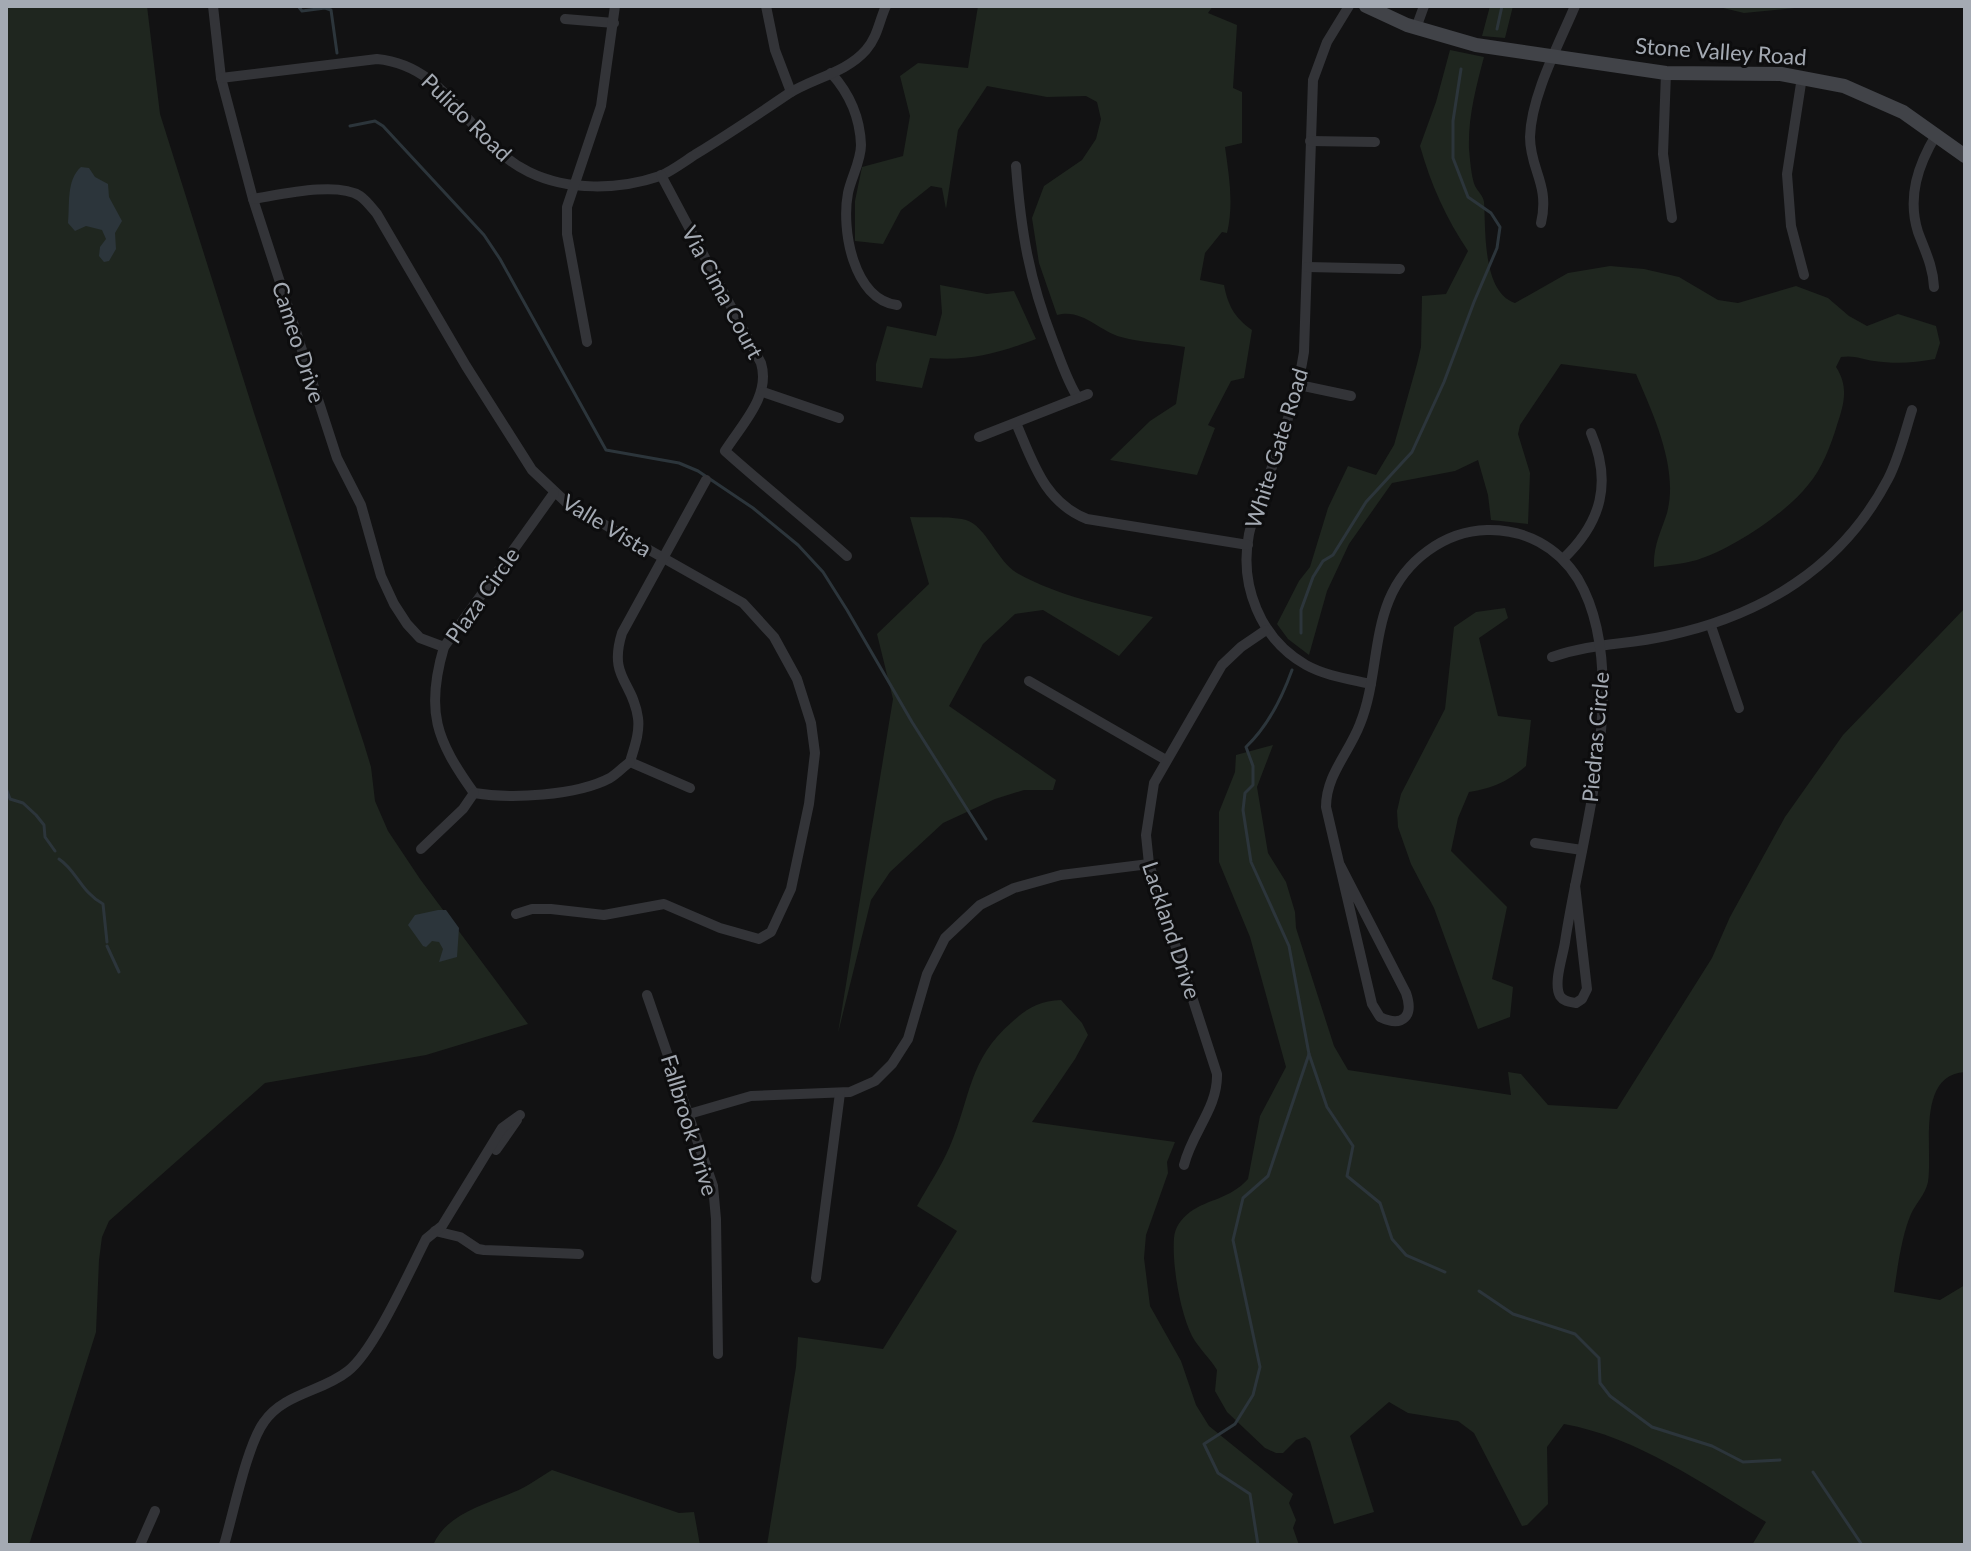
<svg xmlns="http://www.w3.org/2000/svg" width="1971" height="1551" viewBox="0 0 1971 1551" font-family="Lato,sans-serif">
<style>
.green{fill:#1f261f}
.water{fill:#2c353b}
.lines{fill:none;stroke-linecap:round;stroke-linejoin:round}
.stream{stroke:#2c353b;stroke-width:3}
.street{stroke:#333438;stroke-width:10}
.secondary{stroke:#414348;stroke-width:14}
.labels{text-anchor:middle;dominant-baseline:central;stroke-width:6;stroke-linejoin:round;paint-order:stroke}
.street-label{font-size:22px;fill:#a4aab3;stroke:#0d0d0e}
</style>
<rect width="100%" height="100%" fill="#121213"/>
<g class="green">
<polygon points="6,6 147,6 160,114 255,416 364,744 371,767 375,801 388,831 420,879 528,1024 426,1055 265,1083 109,1221 102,1237 99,1260 96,1332 29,1545 6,1545"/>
<path d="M 978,6 L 1213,6 L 1208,13 L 1237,25 L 1233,88 L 1242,92 L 1242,143 L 1225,147 C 1229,176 1234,204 1227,233 L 1222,232 L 1205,253 L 1200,280 L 1224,285 C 1228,306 1235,318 1252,330 L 1244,378 L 1231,381 L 1208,425 L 1215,428 L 1197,475 L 1110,460 L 1150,421 L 1176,404 L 1185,347 C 1165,343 1142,343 1121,337 C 1099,331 1082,308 1057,315 L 1039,263 L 1032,218 L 1044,186 L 1082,160 L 1096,139 L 1101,119 L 1097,102 L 1086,96 L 1047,97 L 987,86 L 958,130 L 946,209 L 942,188 L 931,186 L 901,210 L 883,244 L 855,241 L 855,201 L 862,167 L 903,156 L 910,116 L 900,76 L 918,63 L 968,68 Z"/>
<polygon points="1490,6 1513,6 1505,38 1482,36"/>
<polygon points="1715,6 1815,6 1744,13"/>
<path d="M 1450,50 L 1484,57 C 1476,87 1468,117 1469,149 C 1470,159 1471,176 1475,186 C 1478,192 1483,195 1484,202 C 1486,230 1482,292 1515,303 L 1568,273 L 1610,266 L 1644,269 L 1679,277 L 1718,300 L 1738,303 L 1796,286 L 1828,298 L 1849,316 L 1867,326 L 1898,314 L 1936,326 L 1940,343 L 1935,359 C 1914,363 1895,364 1874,361 C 1862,359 1854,355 1841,357 L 1836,367 C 1849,387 1844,404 1837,425 C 1831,445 1822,469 1808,485 C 1785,514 1732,549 1697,560 C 1683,564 1668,565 1654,567 C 1653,546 1661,532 1667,513 C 1679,468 1653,414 1636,374 L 1561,364 L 1520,425 L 1518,434 L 1530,473 L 1528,524 L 1491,520 L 1488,495 L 1478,460 L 1455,471 L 1392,483 L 1349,544 L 1327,591 L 1309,655 L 1288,639 L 1277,624 L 1299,581 L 1310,567 L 1328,508 L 1348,466 L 1376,475 L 1394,445 L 1417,364 L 1421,347 L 1422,296 L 1446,294 L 1468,251 C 1446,218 1431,185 1420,146 L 1436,102 Z"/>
<path d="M 940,285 L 987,294 L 1014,291 L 1036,339 C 999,353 970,361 930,358 L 922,388 L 876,381 L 876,364 L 887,326 L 936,336 L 942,313 Z"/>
<path d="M 910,517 C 928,518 950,516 966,520 C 986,526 997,561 1017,573 C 1058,596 1107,606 1153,617 L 1119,656 L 1043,610 L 1015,614 L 983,644 L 949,706 L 1056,780 L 1053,790 L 1024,790 L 995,799 L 943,823 L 890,872 L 871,900 L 838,1033 L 893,699 L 877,634 L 929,584 Z"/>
<path d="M 1505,608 L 1508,618 L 1479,638 L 1498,716 L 1531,720 L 1526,766 C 1507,782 1493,788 1469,792 L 1458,818 L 1451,851 L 1507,907 L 1492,979 L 1513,987 L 1510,1017 L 1478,1029 L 1434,908 L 1411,864 L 1398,827 L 1397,811 L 1401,794 L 1445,709 L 1454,627 L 1476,612 Z"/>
<path d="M 1965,608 L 1965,1072 C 1916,1075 1933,1149 1928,1182 C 1925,1195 1916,1203 1911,1214 C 1902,1234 1897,1270 1894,1292 L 1940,1300 L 1965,1285 L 1965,1545 L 1752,1545 L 1766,1522 C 1703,1484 1637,1437 1564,1424 L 1547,1447 L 1548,1504 L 1527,1525 L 1522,1526 L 1474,1433 L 1458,1421 L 1408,1413 L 1389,1402 L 1350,1436 L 1374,1512 L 1334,1524 L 1310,1441 L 1305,1437 L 1296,1440 L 1283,1453 L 1276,1453 L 1265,1448 L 1227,1412 L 1215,1391 L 1217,1370 C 1210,1358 1199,1349 1192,1336 C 1180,1312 1172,1265 1174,1238 C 1175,1227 1181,1219 1190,1212 C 1208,1199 1230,1199 1248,1179 L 1260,1116 L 1286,1067 L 1250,937 L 1219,862 L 1219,812 L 1235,772 L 1236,755 L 1273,745 L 1257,787 L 1268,853 L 1286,882 L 1295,912 L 1296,928 L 1334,1046 L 1348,1070 L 1511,1095 L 1508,1072 L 1521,1074 L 1548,1105 L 1617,1109 L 1712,958 L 1730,917 L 1785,817 L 1843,735 Z"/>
<path d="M 1061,1000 L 1082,1023 L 1088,1035 L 1075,1059 L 1032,1122 L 1175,1142 L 1167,1162 L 1168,1173 L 1146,1235 L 1144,1258 L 1150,1306 L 1181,1361 L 1196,1405 L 1209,1426 L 1293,1494 L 1289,1503 L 1296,1520 L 1293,1528 L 1299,1545 L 767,1545 L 796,1367 L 798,1337 L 883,1349 L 957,1231 L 917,1206 C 928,1186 941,1167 950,1146 C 971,1097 968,1060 1012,1022 C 1027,1008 1040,1001 1061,1000 Z"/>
<path d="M 552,1470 L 679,1513 L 694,1512 L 700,1545 L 433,1545 C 447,1513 485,1505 514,1492 C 527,1487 540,1477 552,1470 Z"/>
</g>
<g class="water">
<path d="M 81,167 L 89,168 L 95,177 L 108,184 L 109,197 L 122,221 L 115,233 L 116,249 L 109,261 L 104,262 L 99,256 L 100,247 L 106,239 L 102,230 L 86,226 L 75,231 L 68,223 C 70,205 66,180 81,167 Z"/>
<polygon points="438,910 446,910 459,928 457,957 439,962 443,949 439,942 432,941 426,947 423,946 408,925 415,915"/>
</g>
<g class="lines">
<g class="stream">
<polyline points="298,6 302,11 325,8 331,10 337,53"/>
<polyline points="1497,29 1502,6"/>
<polyline points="350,126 375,121 383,126 484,235 500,259 606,450 679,463 698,471 753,508 798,545 823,572 847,610 912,722 986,839"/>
<polyline points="1301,633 1301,610 1313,577 1323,561 1333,555 1366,502 1412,452 1444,382 1474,302 1497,248 1500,227 1491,213 1468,197 1453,158 1453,121 1461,69"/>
<path d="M 1292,670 C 1282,698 1267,727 1246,747 L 1253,766 L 1253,785 L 1245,793 L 1243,810 L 1251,862 L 1289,946 L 1309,1054 L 1327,1107 L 1353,1146 L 1347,1176 L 1380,1203 L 1392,1239 L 1406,1255 L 1445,1272"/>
<polyline points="6,788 10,799 23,803 36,815 44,825 45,837 55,851"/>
<path d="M 59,859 C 77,871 81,892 103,904 L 107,942"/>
<polyline points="107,946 119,972"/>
<polyline points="1479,1291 1513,1314 1575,1334 1599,1358 1600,1383 1610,1396 1652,1427 1712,1446 1743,1462 1780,1460"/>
<polyline points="1813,1472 1862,1545"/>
<polyline points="1258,1545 1250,1494 1218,1473 1204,1444 1235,1424 1253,1395 1260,1367 1233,1240 1243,1198 1268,1176 1309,1054"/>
</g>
<g class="street">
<polyline points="213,6 221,78 253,199 337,458 361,505 381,576 394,604 407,624 420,638 444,647"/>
<polyline points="766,6 775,50 791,92"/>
<path d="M 1349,6 L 1327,42 L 1313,80 L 1304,352 C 1297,397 1281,439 1267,482 C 1261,499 1253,516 1249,534 C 1239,585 1260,639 1306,665 C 1326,676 1349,679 1371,684"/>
<polyline points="565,19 614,23"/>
<polyline points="1416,28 1424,6"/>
<path d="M 831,73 C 850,94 860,117 861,145 C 861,161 851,178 848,193 C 841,229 853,299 897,305"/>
<polyline points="1666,73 1663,154 1672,218"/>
<polyline points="1802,77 1787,174 1791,226 1804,275"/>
<path d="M 221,78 L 377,59 C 451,66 468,143 529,172 C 568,191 619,190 660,176 C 672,171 685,161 696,154 C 727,135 757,115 788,94 C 813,78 846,73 866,50 C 878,36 879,21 886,6"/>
<polyline points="1310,141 1375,142"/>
<path d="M 1016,166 C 1021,232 1029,279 1053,341 C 1061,361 1067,381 1078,398"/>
<path d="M 661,175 L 761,363 C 771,396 742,424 725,451 C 765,487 807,520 847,556"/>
<path d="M 253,199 C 279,195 337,181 360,196 C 366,200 372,208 377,214 L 466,366 L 532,470 L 568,504 L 743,603 L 774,637 L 797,679 L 811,723 L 815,753 L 809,804 L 791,889 L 771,932 L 759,939 L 720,928 L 664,904 L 604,915 L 551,909 L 532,909 L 516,914"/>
<path d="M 1541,223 C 1550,184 1530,170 1530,137 C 1531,96 1559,44 1575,6"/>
<polyline points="1307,267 1400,269"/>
<path d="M 1934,287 C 1933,266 1925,251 1918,232 C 1907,197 1918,165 1936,135"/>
<polyline points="587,342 567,234 567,207 601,106 615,6"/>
<polyline points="1299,385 1351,396"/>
<polyline points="763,392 839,418"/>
<path d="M 1016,423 C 1033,462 1044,502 1087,519 L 1248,545"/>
<polyline points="979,437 1088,394"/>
<path d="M 1563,559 C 1602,522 1612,482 1591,433"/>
<polyline points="1711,626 1739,708"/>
<path d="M 1552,657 C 1592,643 1626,645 1666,636 C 1762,616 1842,567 1888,479 C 1899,458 1905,432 1912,410"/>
<polyline points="1029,681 1166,760"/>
<path d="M 690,788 L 630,762 C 634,748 640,733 638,718 C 633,681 608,678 622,633 L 706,480"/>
<path d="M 474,793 C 436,740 425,711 444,647 L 554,493"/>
<path d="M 474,793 C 511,799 576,796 610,778 C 617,774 623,767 630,762"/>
<polyline points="1535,843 1582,850"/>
<polyline points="421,849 463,809 474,793"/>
<path d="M 1340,865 L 1406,993 C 1414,1016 1403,1028 1380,1017 L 1372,1004 L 1326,807 C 1326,775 1349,753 1360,724 C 1376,685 1373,639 1389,600 C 1405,561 1444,531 1487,530 C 1525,529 1558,547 1578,579 C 1634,674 1580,839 1565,942 C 1563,956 1553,983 1560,996 C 1564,1002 1570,1002 1576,1003 L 1582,999 L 1587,989 L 1575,885"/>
<polyline points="647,995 713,1186 716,1219 718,1354"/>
<polyline points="689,1114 751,1096 850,1092 875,1081 892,1064 908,1039 927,974 945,938 980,905 1014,888 1061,875 1149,864"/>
<polyline points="496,1150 517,1120"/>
<path d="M 1184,1165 C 1192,1132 1218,1108 1217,1074 L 1149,864 L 1146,835 L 1154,783 L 1222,665 L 1241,647 L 1266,630"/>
<polyline points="435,1231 460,1237 478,1249 484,1250 579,1254"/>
<polyline points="816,1278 840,1093"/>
<polyline points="140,1545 155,1511"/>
<path d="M 224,1545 C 233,1515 247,1445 264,1422 C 284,1393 322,1392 348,1371 C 374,1351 409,1272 426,1239 L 442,1226 L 502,1128 L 520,1115"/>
</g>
<polyline class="secondary" points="1366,6 1407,25 1476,45 1666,73 1781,74 1844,86 1903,112 1965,156"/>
</g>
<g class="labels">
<g class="street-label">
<text transform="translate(1721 51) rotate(4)">Stone Valley Road</text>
<text transform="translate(467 117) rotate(44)">Pulido Road</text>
<text transform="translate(723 292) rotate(62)">Via Cima Court</text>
<text transform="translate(299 342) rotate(72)">Cameo Drive</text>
<text transform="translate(1276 448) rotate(-73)">White Gate Road</text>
<text transform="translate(607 525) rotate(31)">Valle Vista</text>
<text transform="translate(482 595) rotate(-55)">Plaza Circle</text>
<text transform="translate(1595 737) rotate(-85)">Piedras Circle</text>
<text transform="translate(1172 930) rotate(72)">Lackland Drive</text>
<text transform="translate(690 1125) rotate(73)">Fallbrook Drive</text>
</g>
</g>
<rect width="1971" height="1551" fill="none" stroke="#a4aab3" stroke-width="16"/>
</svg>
